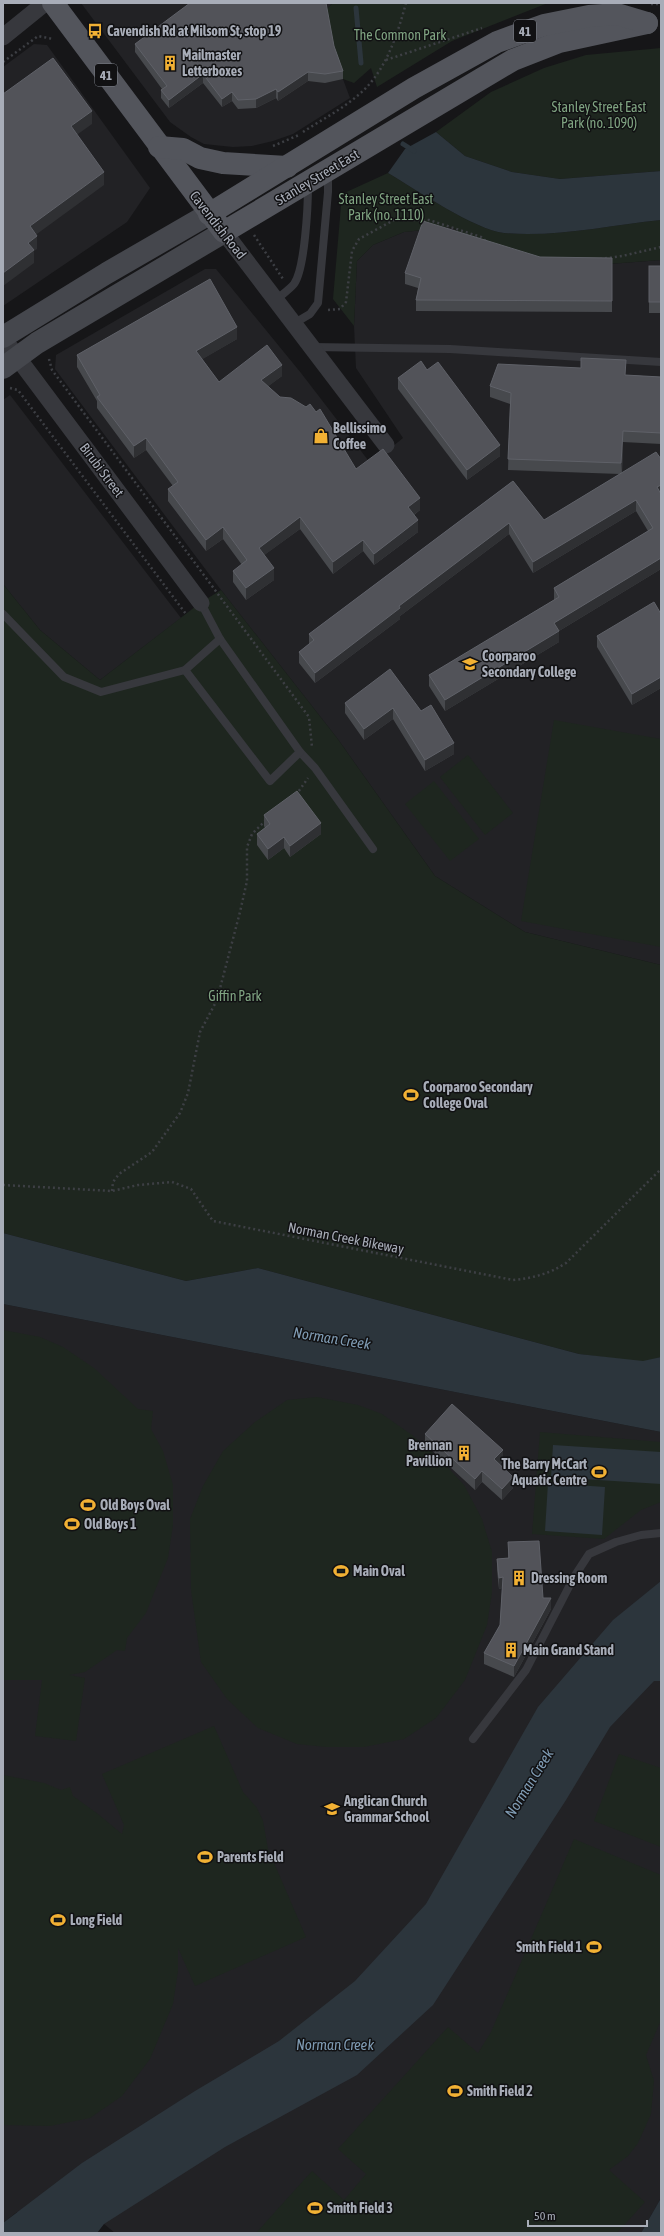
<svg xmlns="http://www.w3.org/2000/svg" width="664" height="2236" viewBox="0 0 664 2236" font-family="'Asap Condensed',sans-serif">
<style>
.built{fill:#222225}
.green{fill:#1e261f}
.water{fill:#2c353c}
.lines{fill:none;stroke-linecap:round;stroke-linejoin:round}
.stream{stroke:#2c353c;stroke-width:5}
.path{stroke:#3d3f44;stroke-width:2.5;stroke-dasharray:2 3;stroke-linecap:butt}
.lane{stroke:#37383d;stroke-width:8}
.street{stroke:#37383d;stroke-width:17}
.secondary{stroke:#45474d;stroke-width:22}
.primary{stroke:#53555c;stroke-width:22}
.wall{fill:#47494d}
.shaded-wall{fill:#2f3033}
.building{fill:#525359;stroke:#5f6168}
.labels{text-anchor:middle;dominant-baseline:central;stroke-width:3;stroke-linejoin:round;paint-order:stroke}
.shield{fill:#111113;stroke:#7b7e86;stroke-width:1}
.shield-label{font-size:13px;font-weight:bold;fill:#a8adb8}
.poi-label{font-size:14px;font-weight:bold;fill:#a8adb8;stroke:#111113;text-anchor:start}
.park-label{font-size:14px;fill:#7fa381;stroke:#111113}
.street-label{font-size:14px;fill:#a8adb8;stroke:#111113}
.water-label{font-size:15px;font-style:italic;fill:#7f9bb3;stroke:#111113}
</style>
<rect width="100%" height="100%" fill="#161618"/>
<g class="built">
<polygon points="81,3 333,3 325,10 334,55 350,98 293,134 273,141 252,146 233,147 204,144 191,137 170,122"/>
<polygon points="34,44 47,45 150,188 127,222 3,306 3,67"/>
<polygon points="452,227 493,256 556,268 661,260 661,965 525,932 435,876 337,738 221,590 55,369 56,355 205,269 216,269 301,373 371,464 403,438 356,368 354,326 357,261 373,245 404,232"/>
<polygon points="10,395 181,618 100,680 40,630 3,584 3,400"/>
<polygon points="3,1304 661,1432 661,2198 641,2233 115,2233 104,2224 17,2212 3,2223"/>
</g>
<g class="green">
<polygon points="333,3 548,3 452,41 377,87 371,68 354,83 343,79 334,55 325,10"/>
<polygon points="661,48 661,171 560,179 512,172 465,156 436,132 491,92 544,68 586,55"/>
<path d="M 388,173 C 415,189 475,230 504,233 C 553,238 611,225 661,220 L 661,260 L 556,268 L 493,256 L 452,227 L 404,232 L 373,245 L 357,261 L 354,326 L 333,299 L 342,194 Z"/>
<polygon points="3,584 40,630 100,680 200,603 221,590 337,738 435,876 525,932 661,965 661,1357 643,1362 579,1354 258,1268 186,1281 3,1233"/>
<polygon points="554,720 661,739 661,947 521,921"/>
<polygon points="468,755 513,813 485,835 440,777"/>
<polygon points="434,781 479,839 450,861 405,804"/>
<polygon points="3,1330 40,1337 63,1347 94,1368 138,1409 153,1411 151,1429 163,1451 173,1485 173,1525 168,1558 146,1613 127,1638 125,1651 117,1650 85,1672 69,1675 85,1678 76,1741 35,1736 42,1680 3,1680"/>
<polygon points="317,1397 358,1405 382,1414 412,1435 442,1461 464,1485 482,1519 492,1552 492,1592 487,1625 465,1680 436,1718 404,1739 364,1747 326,1747 297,1744 258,1728 227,1699 201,1662 191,1590 190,1519 203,1486 223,1451 255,1422 287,1400"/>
<polygon points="540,1432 661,1442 661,1502 641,1510 604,1539 532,1534"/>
<polygon points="214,1726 243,1792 257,1808 263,1821 268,1849 306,1937 195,1986 178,1948 178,1971 173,2004 150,2059 122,2096 90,2118 50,2126 3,2125 3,1775 44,1783 61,1790 70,1787 73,1796 98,1814 122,1834 124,1825 102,1774"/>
<polygon points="619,1754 661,1768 661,1847 594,1821"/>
<polygon points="574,1839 661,1875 661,2020 646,2055 654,2081 651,2114 638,2143 628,2156 609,2170 645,2202 617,2233 256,2233 312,2171 344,2200 366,2174 338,2149 448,2027 478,2053 491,2032"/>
</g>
<g class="water">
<path d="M 436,132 L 465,156 L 512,172 L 560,179 L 661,171 L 661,220 C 611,225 553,238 504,233 C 475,230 415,189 388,173 L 405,149 Z"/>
<polygon points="3,1233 186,1281 258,1268 579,1354 643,1361 661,1357 661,1432 3,1304"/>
<polygon points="553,1445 661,1452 661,1484 551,1477"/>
<polygon points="548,1483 605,1487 602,1535 545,1531"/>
<polygon points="661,1581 661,1681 654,1681 610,1727 566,1800 433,2005 357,2075 225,2147 104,2224 97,2233 3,2233 3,2223 82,2163 195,2091 279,2041 355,1981 426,1904 538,1707 613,1620"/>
<polygon points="661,2198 661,2233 641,2233"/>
</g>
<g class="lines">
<g class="stream">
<polyline points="356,8 361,63"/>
<polyline points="403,144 414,151"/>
</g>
<g class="path">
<polyline points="651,4 661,4"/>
<polyline points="386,60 482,28"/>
<polyline points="3,62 38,36 53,39"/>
<path d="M 303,132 C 321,120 341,110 357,96 C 385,74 397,36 406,3"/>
<polyline points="273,146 299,135"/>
<polyline points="254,235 283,279"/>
<polyline points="600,259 622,256 661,247"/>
<polyline points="328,310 340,309 346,302 352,251 359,239 394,220 429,220 481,237 487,242"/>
<polyline points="49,359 52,370 309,717 312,747"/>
<polyline points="10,388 18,390 186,614"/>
<polyline points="296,795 308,778"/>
<path d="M 3,1185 L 112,1191 L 138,1185 L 172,1182 L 191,1189 L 213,1221 L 513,1280 C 533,1278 549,1274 566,1263 L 661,1169"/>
<polyline points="112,1191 113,1182 119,1174 152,1152 180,1113 188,1093 200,1032 217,1000 240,912 247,881 247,847 252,834 266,820"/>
</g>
<g class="lane">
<path d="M 275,301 C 281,295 289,290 294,284 C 305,269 308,205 308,185"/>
<polyline points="293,324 310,314 318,303 328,192 328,173"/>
<polyline points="311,347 450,349 661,362"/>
<polyline points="201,603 220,639 300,752 315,768 373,849"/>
<polyline points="3,614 64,677 101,692 185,670"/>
<polyline points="220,639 185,670 270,781 300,752"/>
<polyline points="473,1739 526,1670 574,1577 589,1554 616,1542 641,1535 661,1533"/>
</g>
<g class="street">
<polyline points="3,37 45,3"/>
<polyline points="224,232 386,445"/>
<polyline points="3,338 201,603"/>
</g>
<g class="secondary">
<polyline points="3,337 107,273 209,214"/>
<polyline points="3,368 37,343 224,232"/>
</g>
<g class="primary">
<polyline points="53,3 224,232 513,60 559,42 647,23"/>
<polyline points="159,147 183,149 200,158 223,163 287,167"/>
<polyline points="209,214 414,88 497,42 544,25 589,16 617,14 647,23"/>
</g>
</g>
<g class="wall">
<polygon points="326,7 334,46 343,71 343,79 325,83 308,81 278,101 276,98 256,108 238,109 232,101 222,107 203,83 169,108 161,98 161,90 162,89 135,52 135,44"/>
<polygon points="540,257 612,258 612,312 416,311 416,300 418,288 405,284 405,273"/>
<rect x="649" y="266" width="12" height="47"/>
<polygon points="237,339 202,359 219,382 282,376 268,386 356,469 420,510 414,515 418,532 374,565 363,551 333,574 300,529 264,555 274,580 246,600 233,582 233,571 242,565 223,539 206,551 168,501 168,489 173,486 146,450 134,458 97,408 97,401 77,367 77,355"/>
<polygon points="427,370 500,456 467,480 398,389 398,378"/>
<polygon points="626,375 661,377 661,444 623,442 622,473 661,459 661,569 559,631 559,642 445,711 429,686 429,675 554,600 554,588 648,531 636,511 533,573 509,534 400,616 400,619 315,683 299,663 299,652 309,644 309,634 513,481 544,520 620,474 508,470 510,404 490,397 490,386"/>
<polygon points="661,614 661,688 632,705 597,647 597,636"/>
<polygon points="345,703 421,711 454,754 425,771 393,719 364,740 345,713"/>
<polygon points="264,815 321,834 290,857 284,848 268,860 257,845 257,834 265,828 264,826"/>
<polygon points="425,1434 503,1461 500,1464 513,1488 502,1500 482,1482 475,1490 425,1444"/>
<polygon points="508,1542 543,1598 551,1609 514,1677 484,1664 484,1653 500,1625 502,1588 499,1589 497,1570 497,1559 508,1558"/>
</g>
<g class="shaded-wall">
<polygon points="308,72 308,81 278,101 278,92"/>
<polygon points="203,74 203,83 169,108 169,100"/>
<polygon points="276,89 276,98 256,108 256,99"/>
<polygon points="232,92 232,101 222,107 222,99"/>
<polygon points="92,111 92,124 71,139 71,126"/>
<polygon points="104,172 104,185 30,239 30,226"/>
<polygon points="37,236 37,249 34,251 34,263 3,286 3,273 28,243"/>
<polygon points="237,327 237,339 196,363 196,351"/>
<polygon points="282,365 282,376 261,392 261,380"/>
<polygon points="623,431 623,442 621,474 621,463"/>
<polygon points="146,438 146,450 134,458 134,446"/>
<polygon points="500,445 500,456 467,480 467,470"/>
<polygon points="661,485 661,495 657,487"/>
<polygon points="420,498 420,510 408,519 408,507"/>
<polygon points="636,500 636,511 533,573 533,562"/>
<polygon points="300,517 300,529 259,559 259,548"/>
<polygon points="418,520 418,532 374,565 374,554"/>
<polygon points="509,523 509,534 400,616 400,619 315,683 315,673 399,606"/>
<polygon points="223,527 223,539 206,551 206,540"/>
<polygon points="363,540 363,551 333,574 333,562"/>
<polygon points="661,558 661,569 554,634 554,623"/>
<polygon points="274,568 274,580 246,600 246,588"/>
<polygon points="559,631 559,642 445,711 445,700"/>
<polygon points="661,677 661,688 632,705 632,694"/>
<polygon points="393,708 393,719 364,740 364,729"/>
<polygon points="454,743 454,754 425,771 425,760"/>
<polygon points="321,823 321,834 290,857 290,846"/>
<polygon points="284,837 284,848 268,860 268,849"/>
<polygon points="503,1450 503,1461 494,1470 494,1459"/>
<polygon points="482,1471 482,1482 475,1490 475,1479"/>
<polygon points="513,1477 513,1488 502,1500 502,1489"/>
<polygon points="503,1577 503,1588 499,1589 499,1578"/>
<polygon points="551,1598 551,1609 514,1677 514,1666"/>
</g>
<g class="building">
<polygon points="190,3 326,3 334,46 343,71 325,74 308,72 278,92 276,89 256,99 238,100 232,92 222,99 203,74 169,100 161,90 167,86 135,44"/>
<polygon points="53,58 92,111 71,126 104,172 30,226 37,236 28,243 34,250 3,273 3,94"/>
<polygon points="423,221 540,257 612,258 612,301 416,300 421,278 405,273"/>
<rect x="649" y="266" width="12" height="36"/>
<polygon points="210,279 237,327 196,351 219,382 267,345 282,365 261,380 280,397 291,398 306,407 310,404 316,412 320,409 356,469 383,449 420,498 408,507 418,520 374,554 363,540 333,562 300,517 259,548 274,568 246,588 233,571 247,560 223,527 206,540 168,489 178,482 146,438 134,446 97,397 100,395 77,355"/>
<polygon points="581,358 626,360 625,375 661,377 661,433 623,431 621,463 508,459 511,393 490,386 498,364 581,368"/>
<polygon points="421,361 427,370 438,362 500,445 467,470 398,378"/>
<polygon points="656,452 661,459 661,485 657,487 661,494 661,558 554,623 559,631 445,700 429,675 559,597 554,588 653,528 636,500 533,562 509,523 399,606 400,608 315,673 299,652 314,640 309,634 513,481 544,520"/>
<polygon points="654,602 661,614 661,677 632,694 597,636"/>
<polygon points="390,669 421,711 431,705 454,743 425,760 393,708 364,729 345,703"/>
<polygon points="297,791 321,823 290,846 284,837 268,849 257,834 270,824 264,815"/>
<polygon points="452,1404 503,1450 494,1459 513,1477 502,1489 482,1471 475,1479 425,1434"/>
<polygon points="539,1541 543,1598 551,1598 514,1666 484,1653 500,1625 503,1577 499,1578 497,1559 509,1558 508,1542"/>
</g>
<defs>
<g id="bus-bare" transform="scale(1.2)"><path d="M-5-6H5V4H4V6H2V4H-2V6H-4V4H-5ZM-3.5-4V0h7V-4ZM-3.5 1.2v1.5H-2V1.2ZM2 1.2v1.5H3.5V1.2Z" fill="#f2b134" stroke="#111113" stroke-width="2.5" paint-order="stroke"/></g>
<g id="building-bare" transform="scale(1.2)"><path d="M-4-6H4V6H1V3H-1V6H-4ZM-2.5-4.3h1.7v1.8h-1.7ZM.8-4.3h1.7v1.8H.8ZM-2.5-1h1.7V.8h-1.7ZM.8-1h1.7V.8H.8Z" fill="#f2b134" stroke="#111113" stroke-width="2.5" paint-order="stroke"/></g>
<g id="shop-bare" transform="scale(1.2)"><path d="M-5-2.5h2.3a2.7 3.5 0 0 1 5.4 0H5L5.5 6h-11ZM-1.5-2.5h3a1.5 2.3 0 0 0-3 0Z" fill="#f2b134" stroke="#111113" stroke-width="2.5" paint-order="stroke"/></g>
<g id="school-bare" transform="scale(1.2)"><path d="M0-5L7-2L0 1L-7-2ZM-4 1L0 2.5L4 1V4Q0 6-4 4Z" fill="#f2b134" stroke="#111113" stroke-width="2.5" paint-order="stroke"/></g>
<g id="stadium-bare" transform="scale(1.2)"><path d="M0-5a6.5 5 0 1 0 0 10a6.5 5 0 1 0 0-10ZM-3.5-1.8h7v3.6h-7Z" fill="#f2b134" stroke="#111113" stroke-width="2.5" paint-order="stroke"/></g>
</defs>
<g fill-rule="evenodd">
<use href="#bus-bare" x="95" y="31"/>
<use href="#building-bare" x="170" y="63"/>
<use href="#shop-bare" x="321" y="436"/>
<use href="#school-bare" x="470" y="664"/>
<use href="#stadium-bare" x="411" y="1095"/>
<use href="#building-bare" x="464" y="1453"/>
<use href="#stadium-bare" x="599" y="1472"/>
<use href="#stadium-bare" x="88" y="1505"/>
<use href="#stadium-bare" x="72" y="1524"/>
<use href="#stadium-bare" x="341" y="1571"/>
<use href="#building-bare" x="519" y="1578"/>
<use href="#building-bare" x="511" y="1650"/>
<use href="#school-bare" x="332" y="1809"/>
<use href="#stadium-bare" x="205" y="1857"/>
<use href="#stadium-bare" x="58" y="1920"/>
<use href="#stadium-bare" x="594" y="1947"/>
<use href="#stadium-bare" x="455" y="2091"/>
<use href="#stadium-bare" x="315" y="2208"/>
</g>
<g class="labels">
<g class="shield">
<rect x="514" y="20" width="22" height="22" rx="3"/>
<rect x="95" y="64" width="22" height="22" rx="3"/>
</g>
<g class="shield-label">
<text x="525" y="31">41</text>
<text x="106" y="75">41</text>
</g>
<g class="poi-label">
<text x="107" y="31">Cavendish Rd at Milsom St, stop 19</text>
<text x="182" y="55">Mailmaster<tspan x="182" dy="16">Letterboxes</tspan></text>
<text x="333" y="428">Bellissimo<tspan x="333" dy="16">Coffee</tspan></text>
<text x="482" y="656">Coorparoo<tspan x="482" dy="16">Secondary College</tspan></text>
<text x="423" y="1087">Coorparoo Secondary<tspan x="423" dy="16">College Oval</tspan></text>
<text x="452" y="1445" text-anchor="end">Brennan<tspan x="452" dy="16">Pavillion</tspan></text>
<text x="587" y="1464" text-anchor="end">The Barry McCart<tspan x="587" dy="16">Aquatic Centre</tspan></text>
<text x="100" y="1505">Old Boys Oval</text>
<text x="84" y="1524">Old Boys 1</text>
<text x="353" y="1571">Main Oval</text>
<text x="531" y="1578">Dressing Room</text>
<text x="523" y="1650">Main Grand Stand</text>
<text x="344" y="1801">Anglican Church<tspan x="344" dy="16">Grammar School</tspan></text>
<text x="217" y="1857">Parents Field</text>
<text x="70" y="1920">Long Field</text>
<text x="582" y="1947" text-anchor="end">Smith Field 1</text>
<text x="467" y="2091">Smith Field 2</text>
<text x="327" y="2208">Smith Field 3</text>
</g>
<g class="park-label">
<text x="400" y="35">The Common Park</text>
<text x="599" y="107">Stanley Street East<tspan x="599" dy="16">Park (no. 1090)</tspan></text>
<text x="386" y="199">Stanley Street East<tspan x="386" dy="16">Park (no. 1110)</tspan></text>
<text x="235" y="996">Giffin Park</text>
</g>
<g class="street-label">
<text transform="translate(317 177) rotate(-31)">Stanley Street East</text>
<text transform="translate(218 225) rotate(52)">Cavendish Road</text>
<text transform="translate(102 470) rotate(53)">Birubi Street</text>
<text transform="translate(346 1238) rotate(11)">Norman Creek Bikeway</text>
</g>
<g class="water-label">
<text transform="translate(332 1338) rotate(9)">Norman Creek</text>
<text transform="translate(529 1783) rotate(-58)">Norman Creek</text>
<text x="335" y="2044">Norman Creek</text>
</g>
</g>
<rect width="664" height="2236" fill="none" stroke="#a8adb8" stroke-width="8"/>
<path d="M528 2220v6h119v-6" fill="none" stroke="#a8adb8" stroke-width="2"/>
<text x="534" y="2220" font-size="12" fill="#a8adb8" stroke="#111113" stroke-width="3" paint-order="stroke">50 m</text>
</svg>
